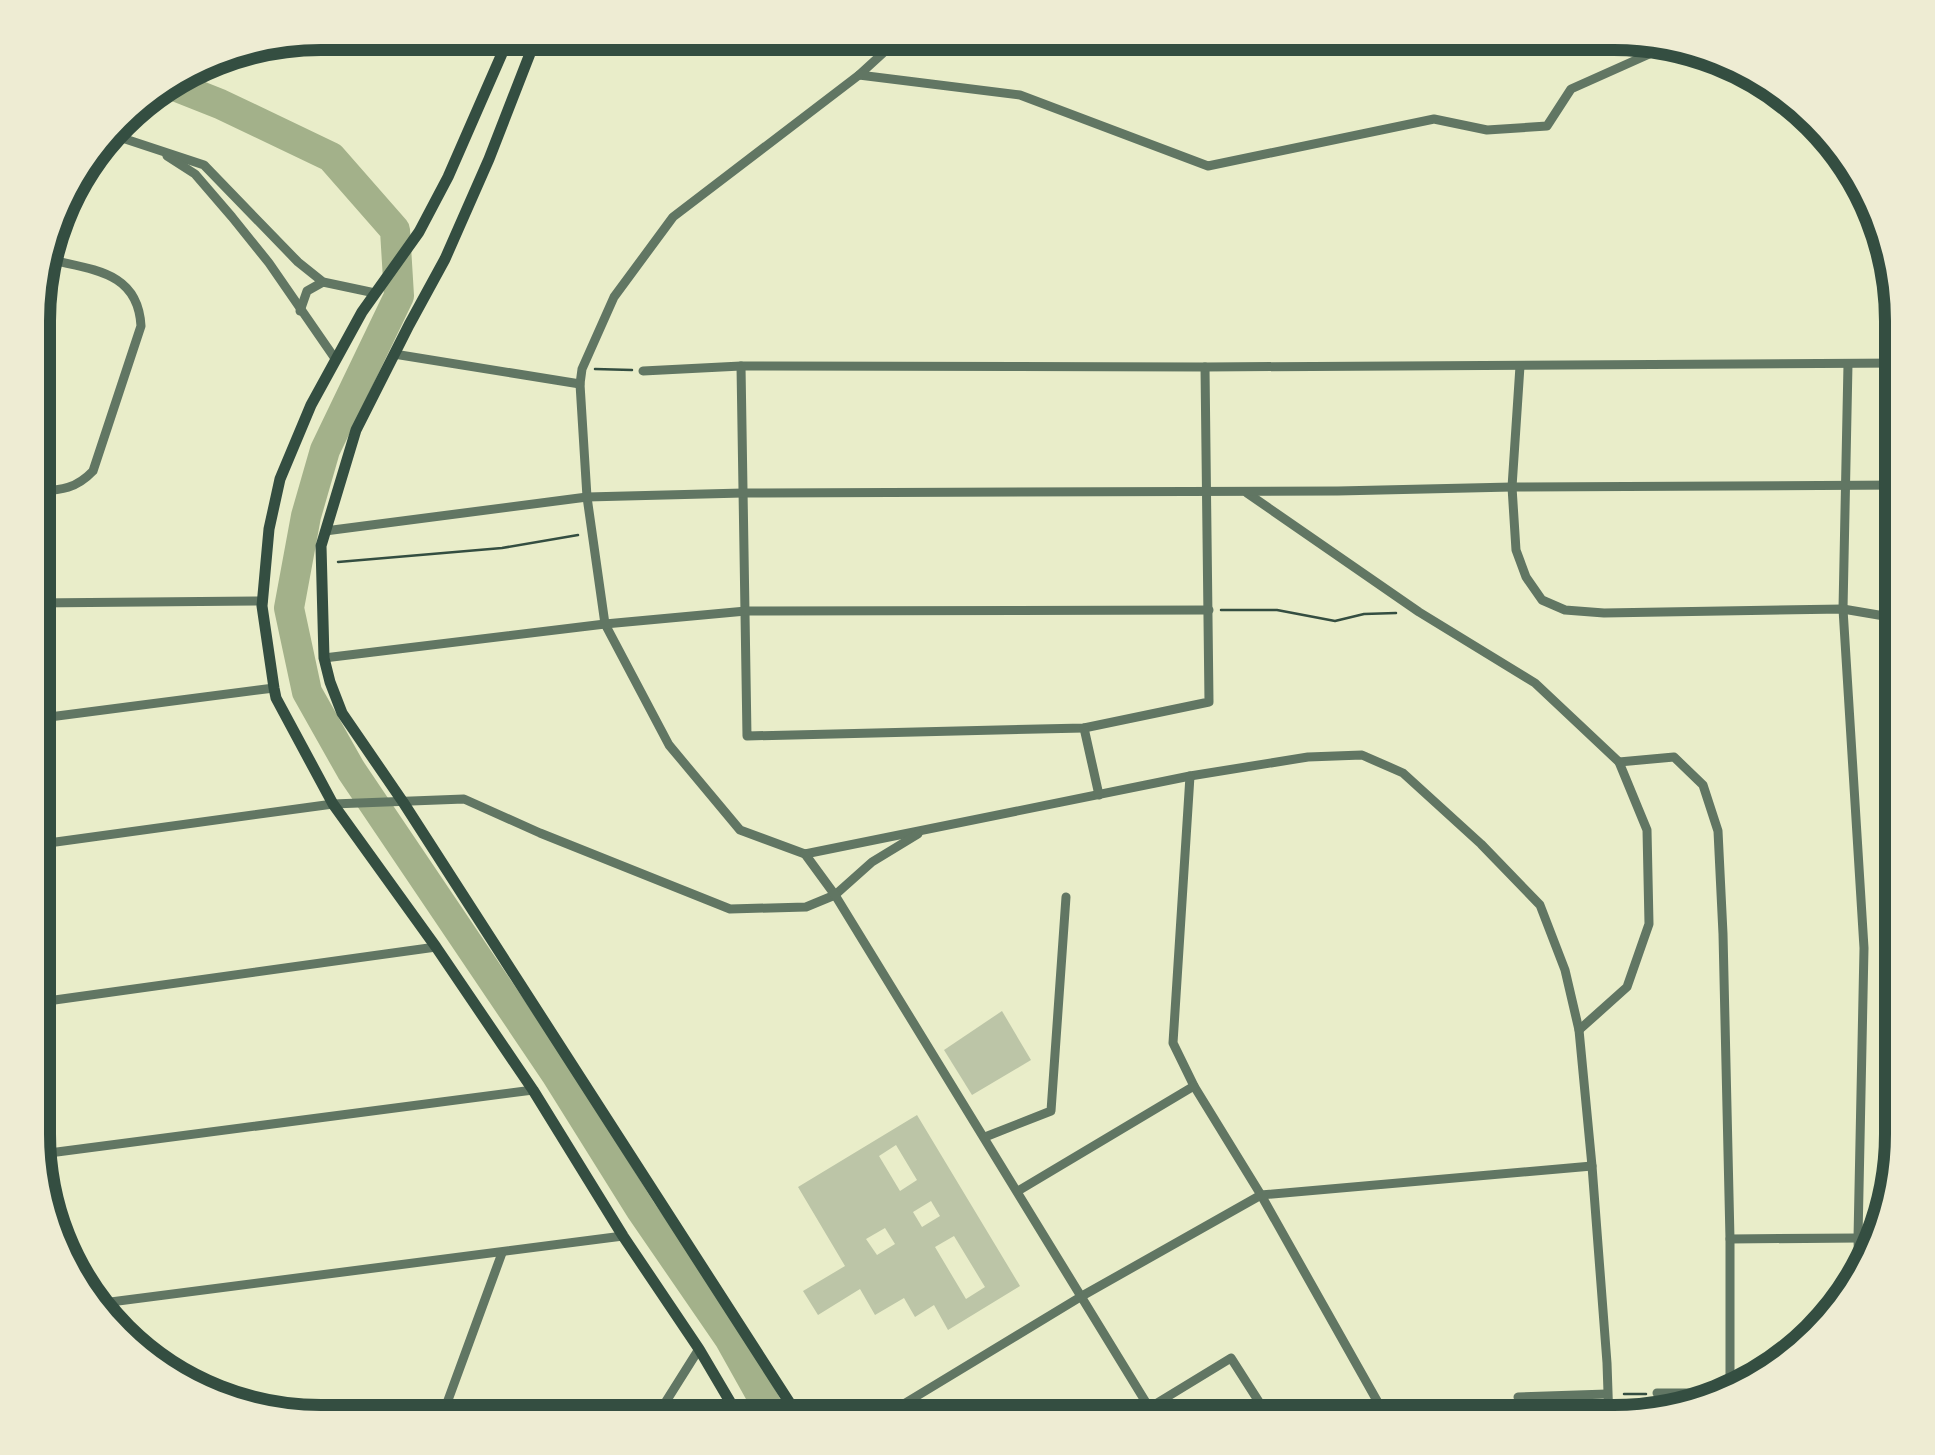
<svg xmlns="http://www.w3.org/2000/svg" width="1935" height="1455" viewBox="0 0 1935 1455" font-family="'Playfair Display',serif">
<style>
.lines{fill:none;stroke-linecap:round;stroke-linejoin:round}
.river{stroke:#a3b18a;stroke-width:30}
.building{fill:#bcc5a7;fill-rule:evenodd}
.path{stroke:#344e41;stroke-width:2.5}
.minor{stroke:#617663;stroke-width:9}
.secondary{stroke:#344e41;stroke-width:11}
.rim{fill:none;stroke:#344e41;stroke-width:12}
</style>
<rect width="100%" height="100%" fill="#e9edc9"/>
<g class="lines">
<polyline class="river" points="167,83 220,104 331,157 395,230 399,296 325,450 306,516 289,608 307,692 351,770 556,1074 641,1210 729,1338 776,1422"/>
</g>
<g class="building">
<polygon points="1002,1011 1031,1060 972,1095 944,1050"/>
<path d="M 917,1115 L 1020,1286 L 948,1330 L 934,1305 L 915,1317 L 904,1298 L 875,1315 L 860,1289 L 818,1315 L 803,1291 L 845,1266 L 798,1187 ZM 896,1145 L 917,1180 L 900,1191 L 879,1156 ZM 931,1201 L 940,1216 L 922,1227 L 913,1212 ZM 885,1228 L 895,1244 L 877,1255 L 866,1239 ZM 954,1236 L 985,1287 L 966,1299 L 935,1247 Z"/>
</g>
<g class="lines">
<g class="path">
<polyline points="595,369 632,370"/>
<polyline points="338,562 502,548 578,535"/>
<polyline points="1221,610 1277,610 1335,621 1364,614 1396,613"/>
<polyline points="1624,1394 1646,1394"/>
</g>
<g class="minor">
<polyline points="905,33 859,75 673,217 614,297 582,369 580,384 587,497 605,624 669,745 740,830 805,854 1190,776 1308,757 1362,755 1403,773 1481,844 1540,905 1565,970 1579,1030 1592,1166 1607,1363 1609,1422"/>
<polyline points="859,75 1020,95 1208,166 1434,119 1487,130 1547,126 1571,89 1674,43"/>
<polyline points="107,133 204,165 298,262 323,282 375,293"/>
<polyline points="167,156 195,174 232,217 269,263 336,360"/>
<polyline points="300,311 307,291 323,282"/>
<polyline points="394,354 580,384"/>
<polyline points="1848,364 1843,609 1864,948 1858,1238 1859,1279"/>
<polyline points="741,366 747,736 1084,728 1209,702 1205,367"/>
<polyline points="1520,366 1512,487 1516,550 1526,577 1542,600 1565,610 1604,613 1843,609 1902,619"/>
<polyline points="643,371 741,366 1205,367 1902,363"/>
<path d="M 35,492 C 59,490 75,490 93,471 L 141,326 C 138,269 89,270 44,258"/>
<polyline points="1247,493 1419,612 1535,683 1619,762 1647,830 1649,924 1627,987 1579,1030"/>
<polyline points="325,531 587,497 743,493 1338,491 1512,487 1902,485"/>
<polyline points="34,603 263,601"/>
<polyline points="324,658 605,624 746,611 1209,610"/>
<polyline points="34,719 274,688"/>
<polyline points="1084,728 1099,795"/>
<polyline points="1619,762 1674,757 1703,785 1718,831 1723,934 1730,1239 1730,1396"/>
<polyline points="1190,776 1173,1043 1194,1086 1261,1195 1389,1422"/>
<polyline points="34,845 333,804 464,799 540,833 730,909 806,907 835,895 872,862 918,834"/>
<polyline points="805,854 835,895 1158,1422"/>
<polyline points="33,1003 436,947"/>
<polyline points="985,1137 1051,1111 1066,897"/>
<polyline points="34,1155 533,1090"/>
<polyline points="1018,1191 1194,1086"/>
<polyline points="1730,1239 1858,1238"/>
<polyline points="95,1304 623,1236"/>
<polyline points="185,1384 262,1412"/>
<polyline points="1657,1393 1740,1393"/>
<polyline points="1518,1397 1607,1394"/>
<polyline points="440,1422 502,1253"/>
<polyline points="653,1422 699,1349"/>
<polyline points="874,1422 1082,1296 1261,1195 1592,1166"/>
<polyline points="1126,1422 1231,1358 1272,1422"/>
</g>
<g class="secondary">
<polyline points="511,33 448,177 419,232 362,312 311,405 280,479 269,529 262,606 274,688 276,698 333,804 436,947 533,1090 623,1236 699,1349 742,1422"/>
<polyline points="538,33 489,159 445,259 409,325 356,430 321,546 324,658 330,682 342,713 403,802 802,1422"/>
</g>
</g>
<path d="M0 0H1935V1455H0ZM321 50H1614A271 271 0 0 1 1885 321V1134A271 271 0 0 1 1614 1405H321A271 271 0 0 1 50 1134V321A271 271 0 0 1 321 50Z" fill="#eeecd3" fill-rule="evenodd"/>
<path class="rim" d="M321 50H1614A271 271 0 0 1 1885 321V1134A271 271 0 0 1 1614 1405H321A271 271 0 0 1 50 1134V321A271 271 0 0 1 321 50Z"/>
</svg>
